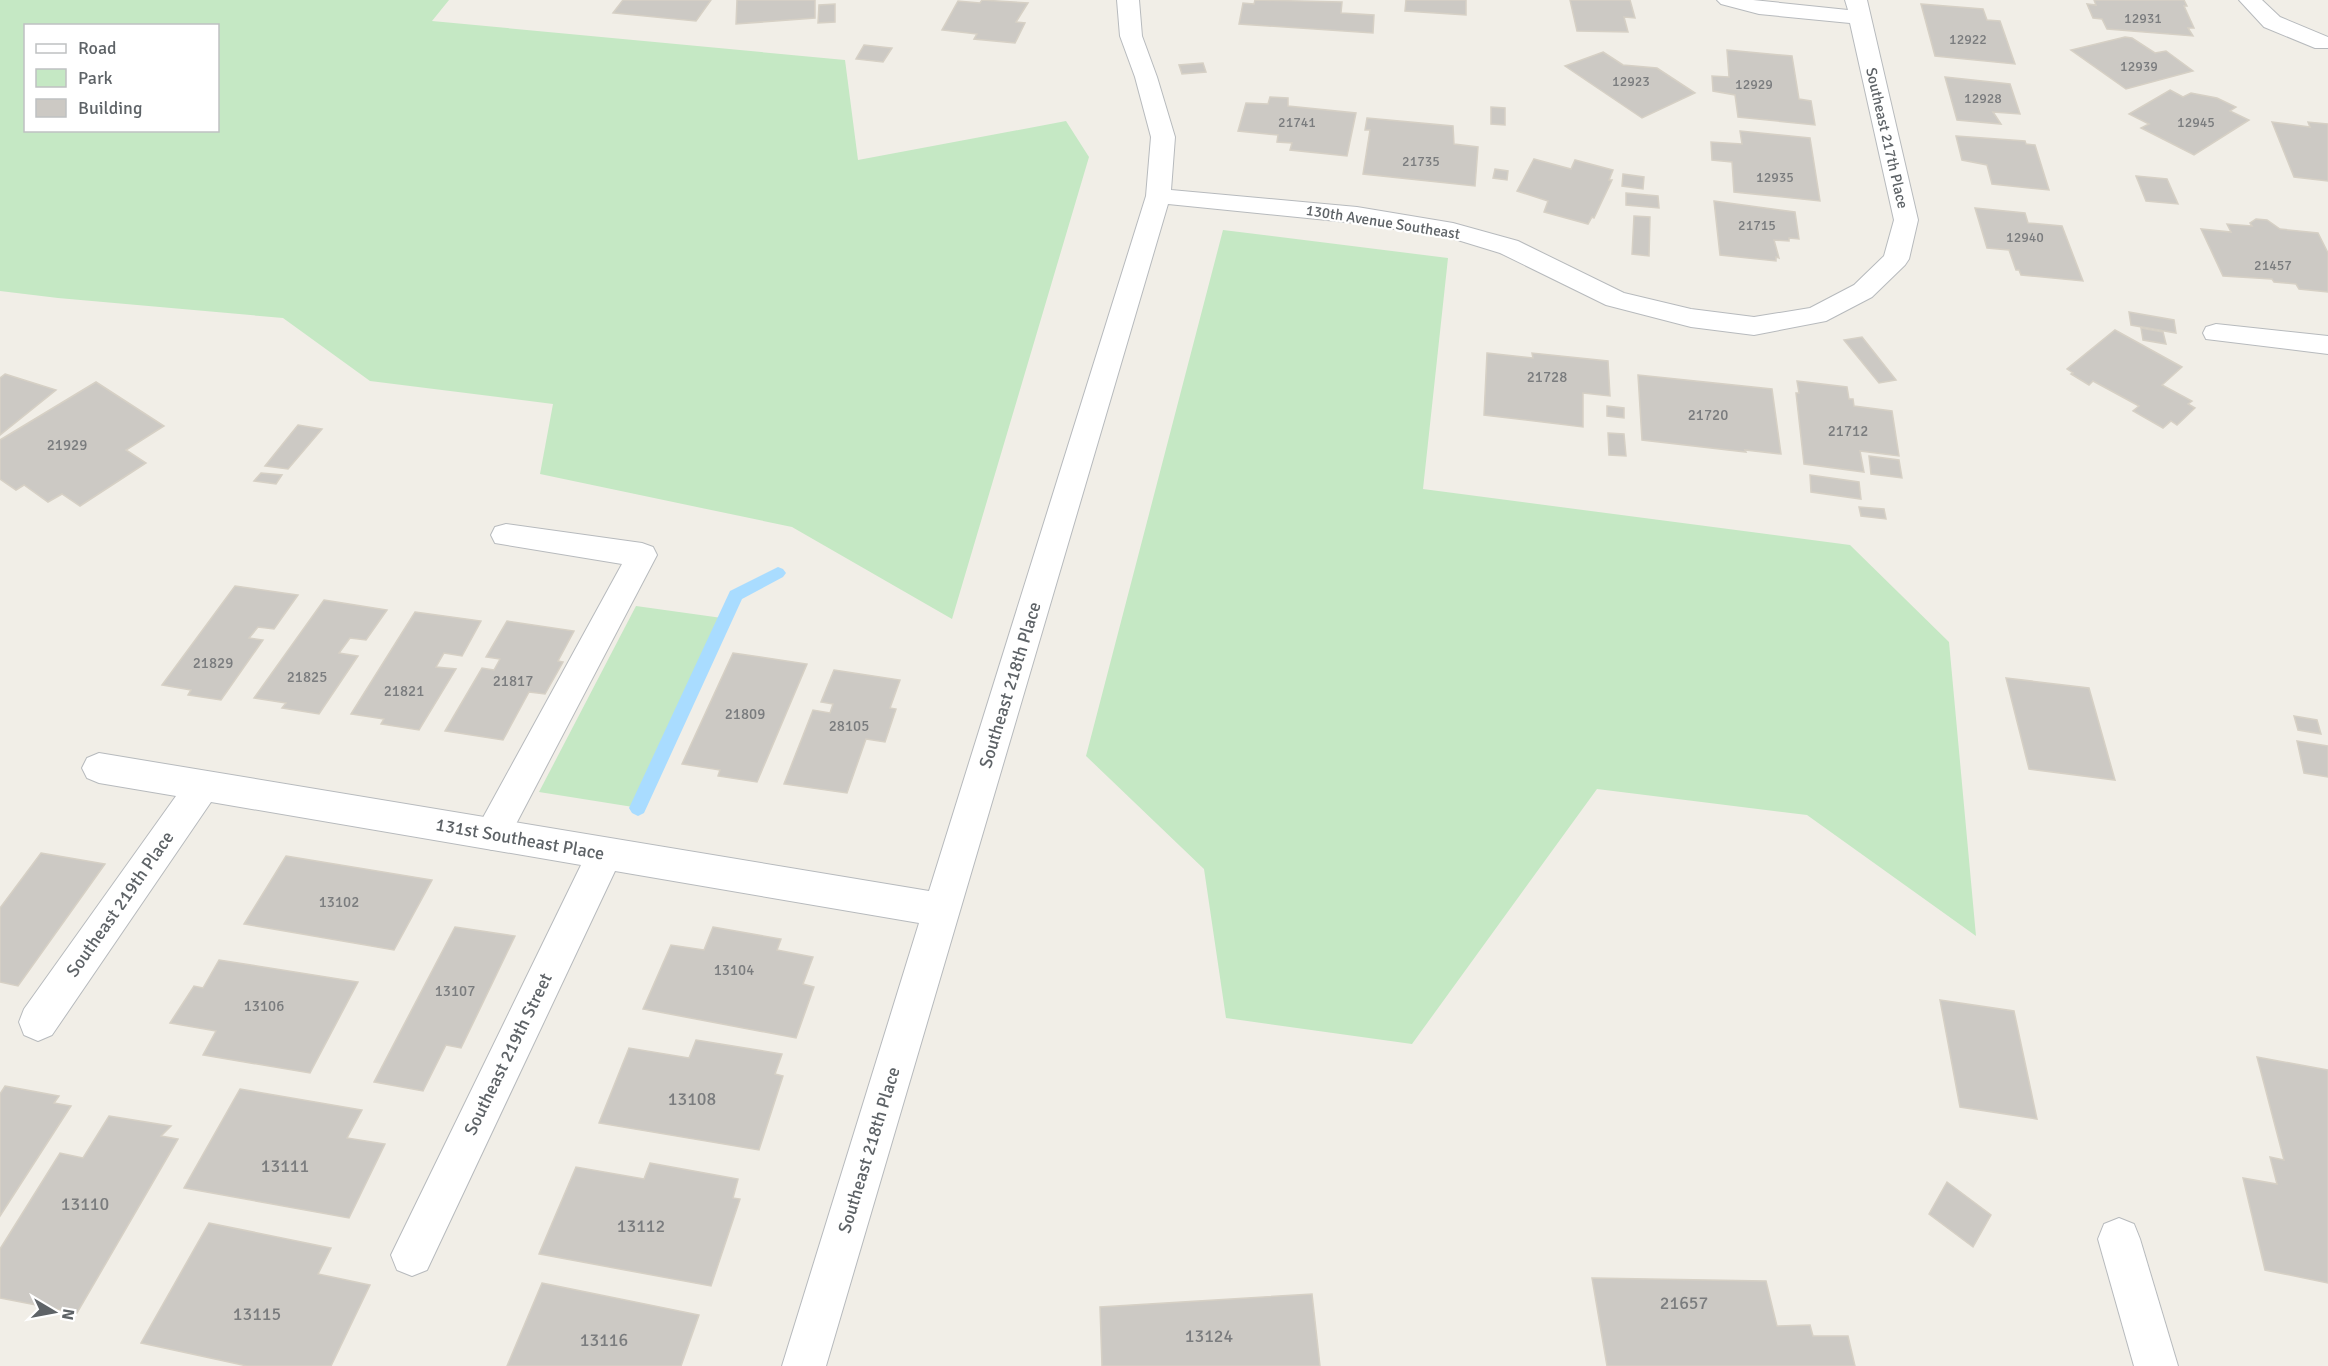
<svg xmlns="http://www.w3.org/2000/svg" width="2328" height="1366" viewBox="0 0 2328 1366" font-family="Signika,sans-serif">
<style>
.green{fill:#c5e8c4;fill-rule:evenodd}
.lines{fill:none;stroke-linecap:round;stroke-linejoin:round}
.stream{fill:#a9dcff;fill-rule:evenodd}
.building{fill:#ccc9c4;stroke:#d6d0c5;stroke-width:1.5}
.lane-casing{stroke:#b7babd;stroke-width:2}
.street-casing{stroke:#b7babd;stroke-width:2}
.lane{fill:#fff;fill-rule:evenodd}
.street{fill:#fff;fill-rule:evenodd}
.labels{text-anchor:middle;dominant-baseline:central;stroke-width:4.5;stroke-linejoin:round;paint-order:stroke}
.far-number-label{font-size:14px;fill:#7a7c7e}
.far-street-label{font-size:15px;fill:#5e6367;stroke:#fff}
.number-label{font-size:15px;fill:#7a7c7e}
.street-label{font-size:18px;fill:#5e6367;stroke:#fff}
.near-number-label{font-size:18px;fill:#7a7c7e}
</style>
<rect width="100%" height="100%" fill="#f1eee7"/>
<g class="green">
<path d="M 0,0 L 449,0 L 432,21 L 845,60 L 858,160 L 1066,121 L 1089,157 L 952,619 L 792,527 L 540,474 L 553,404 L 370,381 L 283,318 L 58,298 L 0,291 ZM 26,26 L 218,26 L 218,130 L 26,130 Z"/>
<polygon points="1223,230 1448,258 1423,489 1850,545 1949,642 1976,936 1807,815 1597,789 1412,1044 1226,1018 1204,869 1086,756"/>
<polygon points="636,606 722,618 633,807 539,792"/>
</g>
<g class="lines">
<polygon class="stream" points="778,567 783,569 786,573 783,577 742,599 644,813 638,816 632,813 629,808 730,591"/>
</g>
<g class="building">
<polygon points="623,0 711,0 696,21 613,13"/>
<polygon points="737,0 815,0 815,18 736,24"/>
<polygon points="982,0 1028,3 1016,22 1025,23 1015,43 974,39 977,34 942,30 958,1 980,3"/>
<polygon points="1255,0 1342,2 1341,13 1374,15 1373,33 1239,24 1243,3 1254,4"/>
<polygon points="1406,0 1466,0 1466,15 1405,11"/>
<polygon points="1570,0 1630,0 1635,18 1624,17 1628,32 1577,31"/>
<polygon points="2094,0 2184,0 2187,6 2184,6 2194,28 2188,28 2193,36 2107,29 2102,19 2093,18 2087,4 2096,5"/>
<polygon points="835,4 835,22 818,23 819,5"/>
<polygon points="1921,4 1983,9 1987,20 2000,21 2015,64 1935,56"/>
<polygon points="2125,37 2132,38 2155,53 2166,51 2193,71 2126,89 2071,50"/>
<polygon points="864,45 892,48 883,62 856,59"/>
<polygon points="1727,50 1792,56 1799,99 1811,101 1815,125 1738,117 1735,95 1713,91 1712,76 1729,77"/>
<polygon points="1603,52 1623,65 1657,68 1695,93 1642,118 1565,66"/>
<polygon points="1203,63 1206,72 1182,74 1179,65"/>
<polygon points="1945,77 2010,84 2020,114 1993,112 2001,124 1957,120"/>
<polygon points="2170,90 2183,97 2191,93 2217,98 2236,107 2230,111 2249,120 2194,155 2141,128 2149,124 2129,114"/>
<polygon points="1270,97 1288,98 1288,106 1356,113 1347,156 1290,150 1292,143 1277,142 1278,135 1238,131 1246,103 1268,104"/>
<polygon points="1491,107 1505,108 1505,125 1491,124"/>
<polygon points="1367,118 1453,126 1454,144 1478,147 1475,186 1363,174 1370,130 1365,130"/>
<polygon points="2272,122 2310,127 2308,122 2328,124 2328,181 2294,177"/>
<polygon points="1740,131 1810,138 1820,201 1734,192 1732,162 1712,160 1711,142 1742,144"/>
<polygon points="1956,136 2025,141 2026,144 2035,145 2049,190 1992,184 1987,165 1962,160"/>
<polygon points="1534,159 1571,169 1575,160 1613,170 1609,180 1612,180 1594,218 1592,217 1588,224 1544,212 1548,201 1517,191"/>
<polygon points="1495,169 1508,171 1507,180 1493,178"/>
<polygon points="1623,174 1644,177 1643,189 1622,186"/>
<polygon points="2136,176 2167,179 2178,204 2146,201"/>
<polygon points="1626,193 1658,196 1659,208 1626,205"/>
<polygon points="1714,201 1795,212 1799,239 1789,238 1789,241 1774,240 1779,258 1776,257 1776,261 1720,255"/>
<polygon points="1975,208 2025,213 2028,223 2062,226 2083,281 2021,275 2019,270 2016,270 2009,250 1987,248"/>
<polygon points="1634,216 1650,217 1649,256 1632,254"/>
<polygon points="2256,219 2267,220 2280,229 2318,233 2328,253 2328,292 2299,289 2296,284 2274,282 2272,279 2223,276 2201,229 2231,232 2227,224 2252,226 2250,223"/>
<polygon points="2129,312 2174,320 2176,333 2131,325"/>
<polygon points="2141,328 2163,332 2166,344 2143,340"/>
<polygon points="2115,330 2182,367 2162,385 2192,401 2188,404 2195,408 2177,425 2171,421 2163,428 2133,411 2139,406 2093,381 2089,385 2071,374 2073,373 2067,369"/>
<polygon points="1862,337 1896,380 1879,383 1844,340"/>
<polygon points="1487,353 1533,358 1532,353 1608,361 1610,396 1583,393 1583,427 1484,415"/>
<polygon points="5,374 56,390 0,435 0,378"/>
<polygon points="1638,375 1772,389 1781,454 1745,450 1746,452 1642,440"/>
<polygon points="1797,381 1847,387 1849,399 1853,399 1854,406 1892,411 1899,456 1860,451 1864,472 1804,464 1796,393 1799,393"/>
<polygon points="96,382 164,426 126,450 146,463 80,506 62,494 48,502 24,485 16,490 0,479 0,440"/>
<polygon points="1607,406 1624,408 1624,418 1607,416"/>
<polygon points="298,425 322,429 288,469 265,466"/>
<polygon points="1608,433 1624,434 1626,456 1609,455"/>
<polygon points="1869,456 1899,460 1902,478 1871,474"/>
<polygon points="261,473 282,475 276,484 254,481"/>
<polygon points="1810,475 1859,482 1861,499 1811,492"/>
<polygon points="1859,507 1884,509 1886,519 1861,516"/>
<polygon points="235,586 298,595 274,629 258,627 249,638 263,640 221,700 188,695 191,690 162,685"/>
<polygon points="324,600 387,610 366,640 350,638 339,653 358,656 319,714 282,708 286,703 254,698"/>
<polygon points="415,612 481,621 462,656 444,653 436,667 456,669 419,730 381,724 384,719 351,714"/>
<polygon points="507,621 574,631 558,661 563,662 545,694 529,692 503,740 445,731 482,668 494,670 500,659 486,657"/>
<polygon points="733,653 807,664 757,782 718,776 720,770 682,764"/>
<polygon points="834,670 900,680 890,708 896,709 885,742 866,739 847,793 784,784 813,710 830,713 833,704 821,702"/>
<polygon points="2006,678 2089,688 2115,780 2029,769"/>
<polygon points="2294,716 2317,720 2321,734 2298,730"/>
<polygon points="2297,741 2328,746 2328,777 2304,773"/>
<polygon points="41,853 105,864 18,986 0,982 0,908"/>
<polygon points="286,856 432,880 394,950 244,924"/>
<polygon points="455,927 515,936 461,1048 446,1045 423,1091 374,1082"/>
<polygon points="713,927 781,939 777,950 813,957 803,984 814,987 796,1038 643,1009 671,945 704,950"/>
<polygon points="219,960 358,982 310,1073 203,1055 216,1031 170,1023 194,986 203,988"/>
<polygon points="1940,1000 2014,1011 2037,1119 1960,1107"/>
<polygon points="696,1040 782,1054 775,1074 783,1076 759,1150 599,1123 629,1048 689,1058"/>
<polygon points="2257,1057 2328,1070 2328,1283 2265,1270 2243,1178 2277,1184 2270,1157 2284,1160"/>
<polygon points="5,1086 59,1096 54,1103 71,1106 0,1216 0,1094"/>
<polygon points="240,1089 362,1110 347,1138 385,1144 349,1218 184,1188"/>
<polygon points="109,1116 171,1126 161,1136 178,1139 77,1313 0,1298 0,1249 60,1153 83,1158"/>
<polygon points="650,1163 738,1179 733,1198 740,1199 711,1286 539,1254 576,1167 644,1179"/>
<polygon points="1947,1182 1991,1215 1973,1247 1929,1214"/>
<polygon points="209,1223 331,1248 318,1274 370,1285 331,1366 247,1366 141,1343"/>
<polygon points="1592,1278 1766,1281 1777,1326 1810,1325 1813,1336 1848,1336 1855,1366 1607,1366"/>
<polygon points="542,1283 699,1315 681,1366 507,1366"/>
<polygon points="1312,1294 1320,1366 1102,1366 1100,1307"/>
</g>
<g class="lines">
<g class="lane-casing">
<g id="lane">
<polygon points="2216,324 2328,336 2328,354 2206,339 2203,333 2206,327"/>
<polygon points="506,524 642,543 653,547 657,555 505,845 492,850 479,845 474,834 622,564 495,543 491,535 495,527"/>
<polygon points="2119,1218 2134,1224 2140,1239 2178,1366 2134,1366 2098,1239 2104,1224"/>
</g>
</g>
<g class="street-casing">
<g id="street">
<polygon points="1117,0 1139,0 1142,36 1157,77 1175,137 1171,190 1357,207 1453,223 1518,241 1624,293 1691,309 1754,317 1810,308 1854,285 1884,256 1894,220 1850,23 1759,14 1721,4 1717,0 1753,0 1848,10 1845,0 1867,0 1918,220 1909,259 1905,265 1872,297 1826,321 1754,335 1691,327 1606,305 1500,253 1451,238 1357,223 1168,204 826,1366 782,1366 919,923 615,871 427,1270 412,1276 397,1270 391,1255 581,865 211,802 52,1035 38,1041 24,1035 19,1022 24,1009 176,796 99,783 87,778 82,768 87,758 99,753 929,891 1146,196 1151,137 1135,77 1120,36"/>
<polygon points="2239,0 2262,0 2280,17 2328,37 2328,48 2315,48 2264,27"/>
</g>
</g>
<use href="#lane" class="lane"/>
<use href="#street" class="street"/>
</g>
<g class="labels">
<g class="far-number-label">
<text x="2143" y="18">12931</text>
<text x="1968" y="39">12922</text>
<text x="2139" y="66">12939</text>
<text x="1631" y="81">12923</text>
<text x="1754" y="84">12929</text>
<text x="1983" y="98">12928</text>
<text x="1297" y="122">21741</text>
<text x="2196" y="122">12945</text>
<text x="1421" y="161">21735</text>
<text x="1775" y="177">12935</text>
<text x="1757" y="225">21715</text>
<text x="2025" y="237">12940</text>
<text x="2273" y="265">21457</text>
</g>
<g class="far-street-label">
<text transform="translate(1887 138) rotate(77)">Southeast 217th Place</text>
<text transform="translate(1383 222) rotate(9)">130th Avenue Southeast</text>
</g>
<g class="number-label">
<text x="1547" y="377">21728</text>
<text x="1708" y="415">21720</text>
<text x="1848" y="431">21712</text>
<text x="67" y="445">21929</text>
<text x="213" y="663">21829</text>
<text x="307" y="677">21825</text>
<text x="513" y="681">21817</text>
<text x="404" y="691">21821</text>
<text x="745" y="714">21809</text>
<text x="849" y="726">28105</text>
<text x="339" y="902">13102</text>
<text x="734" y="970">13104</text>
<text x="455" y="991">13107</text>
<text x="264" y="1006">13106</text>
</g>
<g class="street-label">
<text transform="translate(1010 685) rotate(-73)">Southeast 218th Place</text>
<text transform="translate(520 839) rotate(10)">131st Southeast Place</text>
<text transform="translate(120 904) rotate(-55)">Southeast 219th Place</text>
<text transform="translate(508 1054) rotate(-64)">Southeast 219th Street</text>
<text transform="translate(869 1150) rotate(-73)">Southeast 218th Place</text>
</g>
<g class="near-number-label">
<text x="692" y="1099">13108</text>
<text x="285" y="1166">13111</text>
<text x="85" y="1204">13110</text>
<text x="641" y="1226">13112</text>
<text x="1684" y="1303">21657</text>
<text x="257" y="1314">13115</text>
<text x="1209" y="1336">13124</text>
<text x="604" y="1340">13116</text>
</g>
</g>
<rect x="24" y="24" width="195" height="108" fill="#ffffff" stroke="#bfc1c2" stroke-width="1.5"/>
<rect x="36" y="44" width="30" height="9" fill="#ffffff" stroke="#bfc1c2" stroke-width="1.5"/>
<text x="78" y="54" font-size="18" fill="#5e6367">Road</text>
<rect x="36" y="69" width="30" height="18" fill="#c5e8c4" stroke="#bfc1c2" stroke-width="1.5"/>
<text x="78" y="84" font-size="18" fill="#5e6367">Park</text>
<rect x="36" y="99" width="30" height="18" fill="#ccc9c4" stroke="#bfc1c2" stroke-width="1.5"/>
<text x="78" y="114" font-size="18" fill="#5e6367">Building</text>
<g transform="translate(54 1312) rotate(100)" stroke="#ffffff" stroke-width="4.5" paint-order="stroke">
<path d="M0-4.5L10 22L0 15L-10 22Z" fill="#5e6367"/>
<text y="-9" font-size="16" font-weight="bold" text-anchor="middle" fill="#5e6367">N</text>
</g>
</svg>
